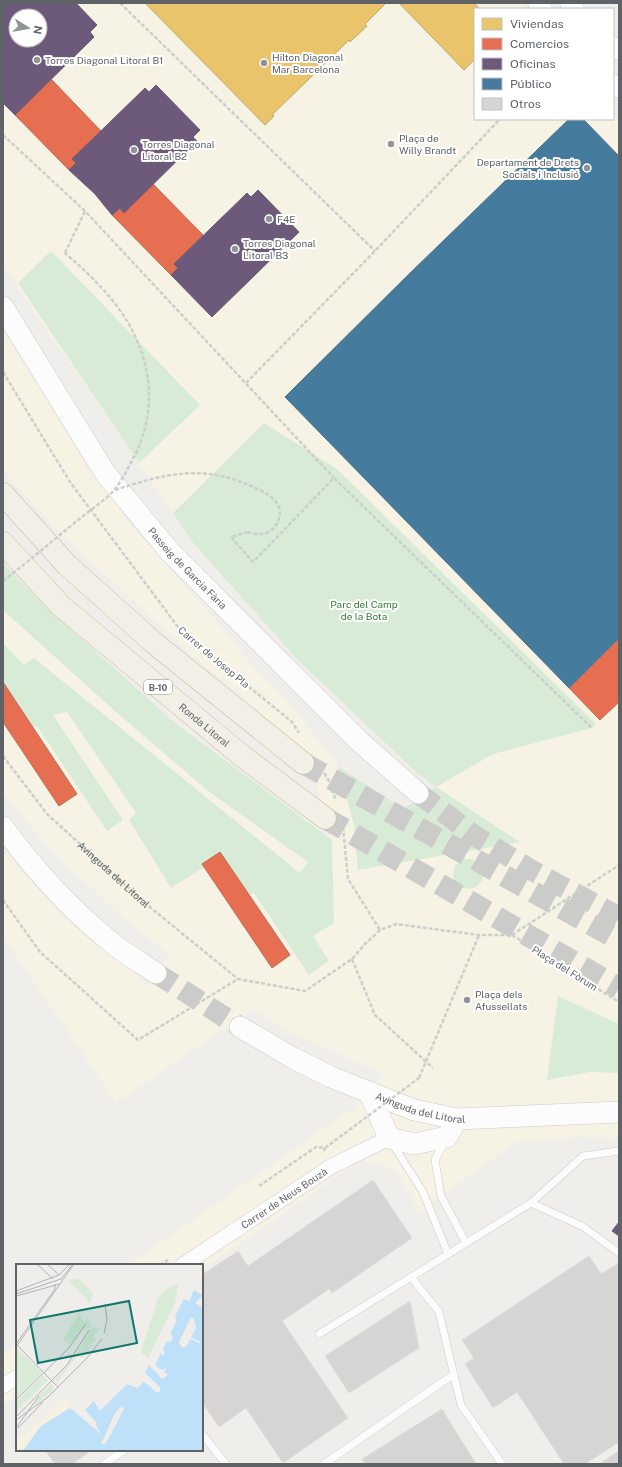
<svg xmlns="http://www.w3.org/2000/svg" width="622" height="1467" viewBox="0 0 622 1467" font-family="'Public Sans',sans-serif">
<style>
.commercial{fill:#f7f3e4;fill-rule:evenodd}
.green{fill:#d8ebd6}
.homes{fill:#e9c46a;stroke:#c0a769}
.shops{fill:#e76f51;stroke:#be6b58}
.offices{fill:#6d597a;stroke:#695c75;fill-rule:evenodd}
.public{fill:#457b9d;stroke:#4d748d}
.building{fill:#d6d5d3;stroke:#deddd9}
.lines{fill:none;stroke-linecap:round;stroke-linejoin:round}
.secondary-tunnel{stroke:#cbcbca;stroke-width:21;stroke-dasharray:21 10;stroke-linecap:butt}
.trunk-tunnel{stroke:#cbcbca;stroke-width:22;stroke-dasharray:22 11;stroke-linecap:butt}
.service-casing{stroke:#cbcccc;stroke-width:8}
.minor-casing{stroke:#cbcccc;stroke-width:16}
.tertiary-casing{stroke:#cbcccc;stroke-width:19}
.secondary-casing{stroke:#cacacb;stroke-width:22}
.trunk-casing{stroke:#c8b996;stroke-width:23}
.path{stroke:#cacfcc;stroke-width:2.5;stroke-dasharray:4 2;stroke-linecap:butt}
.service{stroke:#fdfcfc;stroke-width:7}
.minor{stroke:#fdfcfc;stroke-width:15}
.tertiary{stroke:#fdfcfc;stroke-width:18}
.secondary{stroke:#fdfcfc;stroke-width:21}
.trunk{stroke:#f2f0e6;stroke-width:22}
.path-bridge{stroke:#cacfcc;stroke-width:2.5;stroke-dasharray:4 2;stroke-linecap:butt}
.poi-dot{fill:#919496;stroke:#fff;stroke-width:1.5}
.labels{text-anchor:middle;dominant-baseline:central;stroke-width:4;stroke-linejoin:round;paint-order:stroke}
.shield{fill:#fff;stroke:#8f9295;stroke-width:1}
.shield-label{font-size:9px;font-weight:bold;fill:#5f6368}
.poi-label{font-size:10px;fill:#5f6368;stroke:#fff;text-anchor:start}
.street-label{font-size:10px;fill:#5f6368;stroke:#fff}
.park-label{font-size:10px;fill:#348238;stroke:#fff}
.inset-road{fill:none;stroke:#b1b2b2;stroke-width:1}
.view{fill:#0f766e;fill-opacity:0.15;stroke:#0f766e;stroke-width:2}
.inset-edge{fill:none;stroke:#5f6368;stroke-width:2}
</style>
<rect width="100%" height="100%" fill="#efeeea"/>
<g class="commercial">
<path d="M 3,3 L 523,3 L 529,9 L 475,9 L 475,119 L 613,119 L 613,114 L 619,120 L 619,1138 L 579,1137 L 516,1142 L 419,1212 L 395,1169 L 362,1159 L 202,1269 L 202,1265 L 129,1265 L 353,1108 L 384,1074 L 287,1031 L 253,1009 L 116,1103 L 3,936 L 3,837 L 20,859 L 147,984 L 170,955 L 122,917 L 50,849 L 3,793 L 3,563 L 43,604 L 175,723 L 332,839 L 315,781 L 275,727 L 253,705 L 192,655 L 65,538 L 3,471 L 3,328 L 110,488 L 124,517 L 224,630 L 254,668 L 289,703 L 338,766 L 403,809 L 436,787 L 416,772 L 298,660 L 194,544 L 3,265 ZM 16,16 L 40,16 L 40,40 L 16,40 Z"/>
<polygon points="17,1344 17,1395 3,1405 3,1354"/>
</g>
<g class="green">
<polygon points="51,251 200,405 139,463 18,283"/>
<polygon points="264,423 337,469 596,724 592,728 493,754 436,787 520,842 358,870 354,825 338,766 403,809 436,787 416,772 298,660 194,544 173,513"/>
<polygon points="3,563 43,604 175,723 332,840 334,923 313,936 329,961 309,975 254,893 249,895 220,852 202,864 204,867 171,888 129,820 136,813 67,712 53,715 123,820 107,831 37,726 33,727 3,682 3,643 24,665 34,658 300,873 308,862 208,791 116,712 5,612 3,610"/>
<circle cx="468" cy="874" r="15"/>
<polygon points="558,996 619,1024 619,1073 590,1072 547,1080"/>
</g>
<g class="homes">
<polygon points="145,3 386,3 365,24 367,26 350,42 349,40 272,115 274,116 265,125"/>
<polygon points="399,3 474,3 480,9 475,9 475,59 464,70"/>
</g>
<g class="shops">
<polygon points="51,79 101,131 72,159 76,163 69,170 15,115"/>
<polygon points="153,184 203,235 174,264 178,268 171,275 112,215 120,208 124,213"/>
<polygon points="619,638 619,702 600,720 569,688"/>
<polygon points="3,682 77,794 59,806 3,722"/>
<polygon points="220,852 290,955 272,968 202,864"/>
</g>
<g class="offices">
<path d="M 3,3 L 76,3 L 97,25 L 90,32 L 94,37 L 15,115 L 3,103 ZM 16,16 L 40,16 L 40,40 L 16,40 Z"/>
<polygon points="156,85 200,130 193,137 197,141 124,213 120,208 112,215 95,194 69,170 76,163 72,159 145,88 149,92"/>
<polygon points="258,190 299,232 212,317 171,275 178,268 174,264 247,193 251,197"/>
<polygon points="619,1222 619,1236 612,1231"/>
</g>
<g class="public">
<polygon points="569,119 583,119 619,156 619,234 537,150"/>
<polygon points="537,150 619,234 619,638 569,688 285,397 408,275"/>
</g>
<g class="building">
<polygon points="373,1180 412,1238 332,1293 329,1289 282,1321 348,1418 283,1463 246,1408 219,1427 202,1402 202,1275 238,1251 248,1266"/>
<polygon points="589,1256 601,1274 619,1263 619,1442 585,1464 564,1464 517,1392 493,1408 465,1364 474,1358 462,1340"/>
<polygon points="410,1301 419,1348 349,1393 325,1356"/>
<polygon points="442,1409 476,1464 365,1464 362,1459"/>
<polygon points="45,1450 92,1450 72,1464 55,1464"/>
<polygon points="619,1451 619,1464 599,1464"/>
</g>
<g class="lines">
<g class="secondary-tunnel">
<polyline points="418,793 475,836 533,871 619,917"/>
<polyline points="156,973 240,1027"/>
</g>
<g class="trunk-tunnel">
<polyline points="303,763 619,940"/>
<polyline points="325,818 619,988"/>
</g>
<g class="service-casing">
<g id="service">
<polyline points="445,1141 435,1160 441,1196 466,1243"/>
<polyline points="392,1143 423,1192 448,1254"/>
<polyline points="531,1203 582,1226 619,1253"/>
<polyline points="411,1277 439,1312 461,1405 502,1464"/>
<polyline points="319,1334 531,1203 583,1156 619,1151"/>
<polyline points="202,1434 226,1464"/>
<polyline points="104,1464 125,1450"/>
<polyline points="324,1464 454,1374"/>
</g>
</g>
<g class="minor-casing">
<g id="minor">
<path id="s2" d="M 183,1265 L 332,1166 L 389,1138"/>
<polyline points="3,1386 17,1377"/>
</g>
</g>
<g class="tertiary-casing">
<g id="tertiary">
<polyline points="537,3 543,9"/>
<polyline points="569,3 575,9"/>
<polyline points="613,46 619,51"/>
<polyline points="613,83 619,89"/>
</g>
</g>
<g class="secondary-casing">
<g id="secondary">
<path id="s3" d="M 3,307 L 105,473 L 170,552 L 358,740 L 418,793"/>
<path d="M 3,827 C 33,868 72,911 112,943 C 126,954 141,963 156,973"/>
<path id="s4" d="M 240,1027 L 293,1058 L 331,1077 L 414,1110 L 457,1119 L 619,1112"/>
<polyline points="370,1094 389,1138 414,1144 447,1137 457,1119"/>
</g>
</g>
<g class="trunk-casing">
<g id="trunk">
<polyline points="3,494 67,565 154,643 303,763"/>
<path id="s5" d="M 3,543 L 61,606 L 242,756 L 325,818"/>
</g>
</g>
<g class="path">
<polyline points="120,3 375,251"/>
<polyline points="3,135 85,211 334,478"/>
<polyline points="65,253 85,211"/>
<polyline points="3,372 70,482 181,631 292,722 299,733"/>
<polyline points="246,383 375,251 500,119"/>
<polyline points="248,532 231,537 253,562 334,478 592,728"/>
<path id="s1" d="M 3,756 L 47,814 L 151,908 L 238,979"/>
<polyline points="321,768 329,781 336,801"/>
<polyline points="343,827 348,879 380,930"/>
<polyline points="3,900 40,952 138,1040 238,979 305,991 352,959 365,944 380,930 396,924 479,935 512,935 619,865"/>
<polyline points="512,935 619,1002"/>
<polyline points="352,959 375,1015 433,1068"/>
<polyline points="419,1078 479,935"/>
<polyline points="259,1186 316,1147 325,1148 324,1151"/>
<polyline points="160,1265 168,1260"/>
</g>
<use href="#service" class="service"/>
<use href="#minor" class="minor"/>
<use href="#tertiary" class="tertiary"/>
<use href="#secondary" class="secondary"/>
<use href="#trunk" class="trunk"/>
<g class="path-bridge">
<path d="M 115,490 C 161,475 199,464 246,484 C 256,488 268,493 275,501 C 285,511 278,529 266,533 C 260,535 253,534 248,532"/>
<path d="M 3,581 C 30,560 56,538 83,516 C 93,508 107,499 115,489 C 123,479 129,466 135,455 C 165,393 144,331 98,284 C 88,273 76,263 65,253"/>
<polyline points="325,1148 419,1078"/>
</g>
</g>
<g class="poi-dot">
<circle cx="37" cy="60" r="4"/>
<circle cx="264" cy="63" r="4"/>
<circle cx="391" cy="144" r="4"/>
<circle cx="134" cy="150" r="4"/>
<circle cx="587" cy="168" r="4"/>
<circle cx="269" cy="219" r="4"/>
<circle cx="235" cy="249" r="4"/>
<circle cx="467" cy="1000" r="4"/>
</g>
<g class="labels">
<rect class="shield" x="144" y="680" width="28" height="14" rx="3"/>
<g class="shield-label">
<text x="158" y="687">B-10</text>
</g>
<g class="poi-label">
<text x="272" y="57">Hilton Diagonal<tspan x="272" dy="12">Mar Barcelona</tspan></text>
<text x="45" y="60">Torres Diagonal Litoral B1</text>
<text x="399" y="138">Plaça de<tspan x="399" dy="12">Willy Brandt</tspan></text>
<text x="142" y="144">Torres Diagonal<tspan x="142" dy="12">Litoral B2</tspan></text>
<text x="579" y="162" text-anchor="end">Departament de Drets<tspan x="579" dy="12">Socials i Inclusió</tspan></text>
<text x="277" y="219">F4E</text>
<text x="243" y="243">Torres Diagonal<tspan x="243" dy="12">Litoral B3</tspan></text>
<text x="475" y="994">Plaça dels<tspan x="475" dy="12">Afussellats</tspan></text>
</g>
<g class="street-label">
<text stroke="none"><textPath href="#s3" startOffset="321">Passeig de Garcia Fària</textPath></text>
<text transform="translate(214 657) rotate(40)">Carrer de Josep Pla</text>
<text stroke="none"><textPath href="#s5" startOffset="272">Ronda Litoral</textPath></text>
<text stroke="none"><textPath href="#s1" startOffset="163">Avinguda del Litoral</textPath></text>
<text transform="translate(565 968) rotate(32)">Plaça del Fòrum</text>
<text stroke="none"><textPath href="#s4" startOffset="199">Avinguda del Litoral</textPath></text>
<text stroke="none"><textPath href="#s2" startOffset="121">Carrer de Neus Bouzà</textPath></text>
</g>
<g class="park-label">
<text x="364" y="604">Parc del Camp<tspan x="364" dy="12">de la Bota</tspan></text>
</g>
</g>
<g transform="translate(16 1264)">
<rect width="187" height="187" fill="#efeeea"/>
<path d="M 62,14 L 77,29 L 74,39 L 53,17 ZM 162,19 L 159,39 L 132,94 L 125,88 L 142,35 L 149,26 ZM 63,49 L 69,58 L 72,52 L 73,56 L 76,55 L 73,56 L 76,63 L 69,66 L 71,61 L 54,80 L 47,75 ZM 80,64 L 84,65 L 77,72 L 80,75 L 69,85 L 77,80 L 66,94 L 64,92 L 69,81 L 41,118 L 39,116 L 62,88 L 74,65 ZM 0,84 L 26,109 L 0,135 ZM 26,112 L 32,116 L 0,148 L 0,138 ZM 35,120 L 38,125 L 18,142 L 24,131 Z" fill="#d8ebd6"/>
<path d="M 47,132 L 58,145 L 54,144 L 35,155 L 19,168 L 7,187 L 0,187 L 2,175 L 42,139 Z" fill="#f6f1e1"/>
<path d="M 178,26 L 187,31 L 179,39 L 187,44 L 187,187 L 7,187 L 25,162 L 54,144 L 84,169 L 80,161 L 81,159 L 69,146 L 78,137 L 84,147 L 111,120 L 122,124 L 127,118 L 130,119 L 140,128 L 144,128 L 144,123 L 129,109 L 133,101 L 146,115 L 152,111 L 148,108 L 151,103 L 146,106 L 139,101 L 160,58 L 159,52 L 168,35 L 173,37 ZM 175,53 L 178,55 L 180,64 L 175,73 L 185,78 L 183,79 L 174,75 L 171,82 L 166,84 L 163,78 ZM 106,142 L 108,145 L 94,172 L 89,180 L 85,180 L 99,149 Z" fill="#bfe0f9" fill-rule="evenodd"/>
<path d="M 167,34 L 159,52 L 160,58 L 154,68 L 157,74 L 154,78 L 151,77 L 146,85 L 149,88 L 147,92 L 145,89 L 139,101 Z" fill="#efeeea"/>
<path class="inset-road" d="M 21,0 L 37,15M 31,0 L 43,11M 43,11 L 54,0M 0,27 L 43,11M 0,30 L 45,15 L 57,0M 0,32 L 44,20 L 58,0M 88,69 L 91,56 L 89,40M 0,80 L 39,25 L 39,20M 1,81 L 28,109M 0,83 L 44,20M 28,109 L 42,123M 31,134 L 71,94 L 86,75M 0,136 L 52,85 L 70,60M 0,153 L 51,101 L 73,66M 0,156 L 32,133M 0,164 L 23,132M 2,164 L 27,138"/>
<path class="view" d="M 113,37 L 121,79 L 22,99 L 14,56 Z"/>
<rect width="187" height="187" class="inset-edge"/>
</g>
<rect width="622" height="1467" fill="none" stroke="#5f6368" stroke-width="8"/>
<rect x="474" y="8" width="140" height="112" fill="#ffffff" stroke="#bfc1c3"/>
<rect x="482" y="18" width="20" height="12" fill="#e9c46a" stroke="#bfc1c3"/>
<text x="510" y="28" font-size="12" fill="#5f6368">Viviendas</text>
<rect x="482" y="38" width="20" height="12" fill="#e76f51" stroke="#bfc1c3"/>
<text x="510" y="48" font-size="12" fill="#5f6368">Comercios</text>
<rect x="482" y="58" width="20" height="12" fill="#6d597a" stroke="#bfc1c3"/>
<text x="510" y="68" font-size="12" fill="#5f6368">Oficinas</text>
<rect x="482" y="78" width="20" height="12" fill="#457b9d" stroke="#bfc1c3"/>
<text x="510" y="88" font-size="12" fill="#5f6368">Público</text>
<rect x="482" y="98" width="20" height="12" fill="#d6d5d3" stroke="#bfc1c3"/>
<text x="510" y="108" font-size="12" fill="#5f6368">Otros</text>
<g transform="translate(28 28) rotate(101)"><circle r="19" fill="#ffffff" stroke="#bfc1c3"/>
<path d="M0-3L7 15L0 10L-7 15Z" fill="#919496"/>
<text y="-6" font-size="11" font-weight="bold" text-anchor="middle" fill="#5f6368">N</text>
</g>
</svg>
